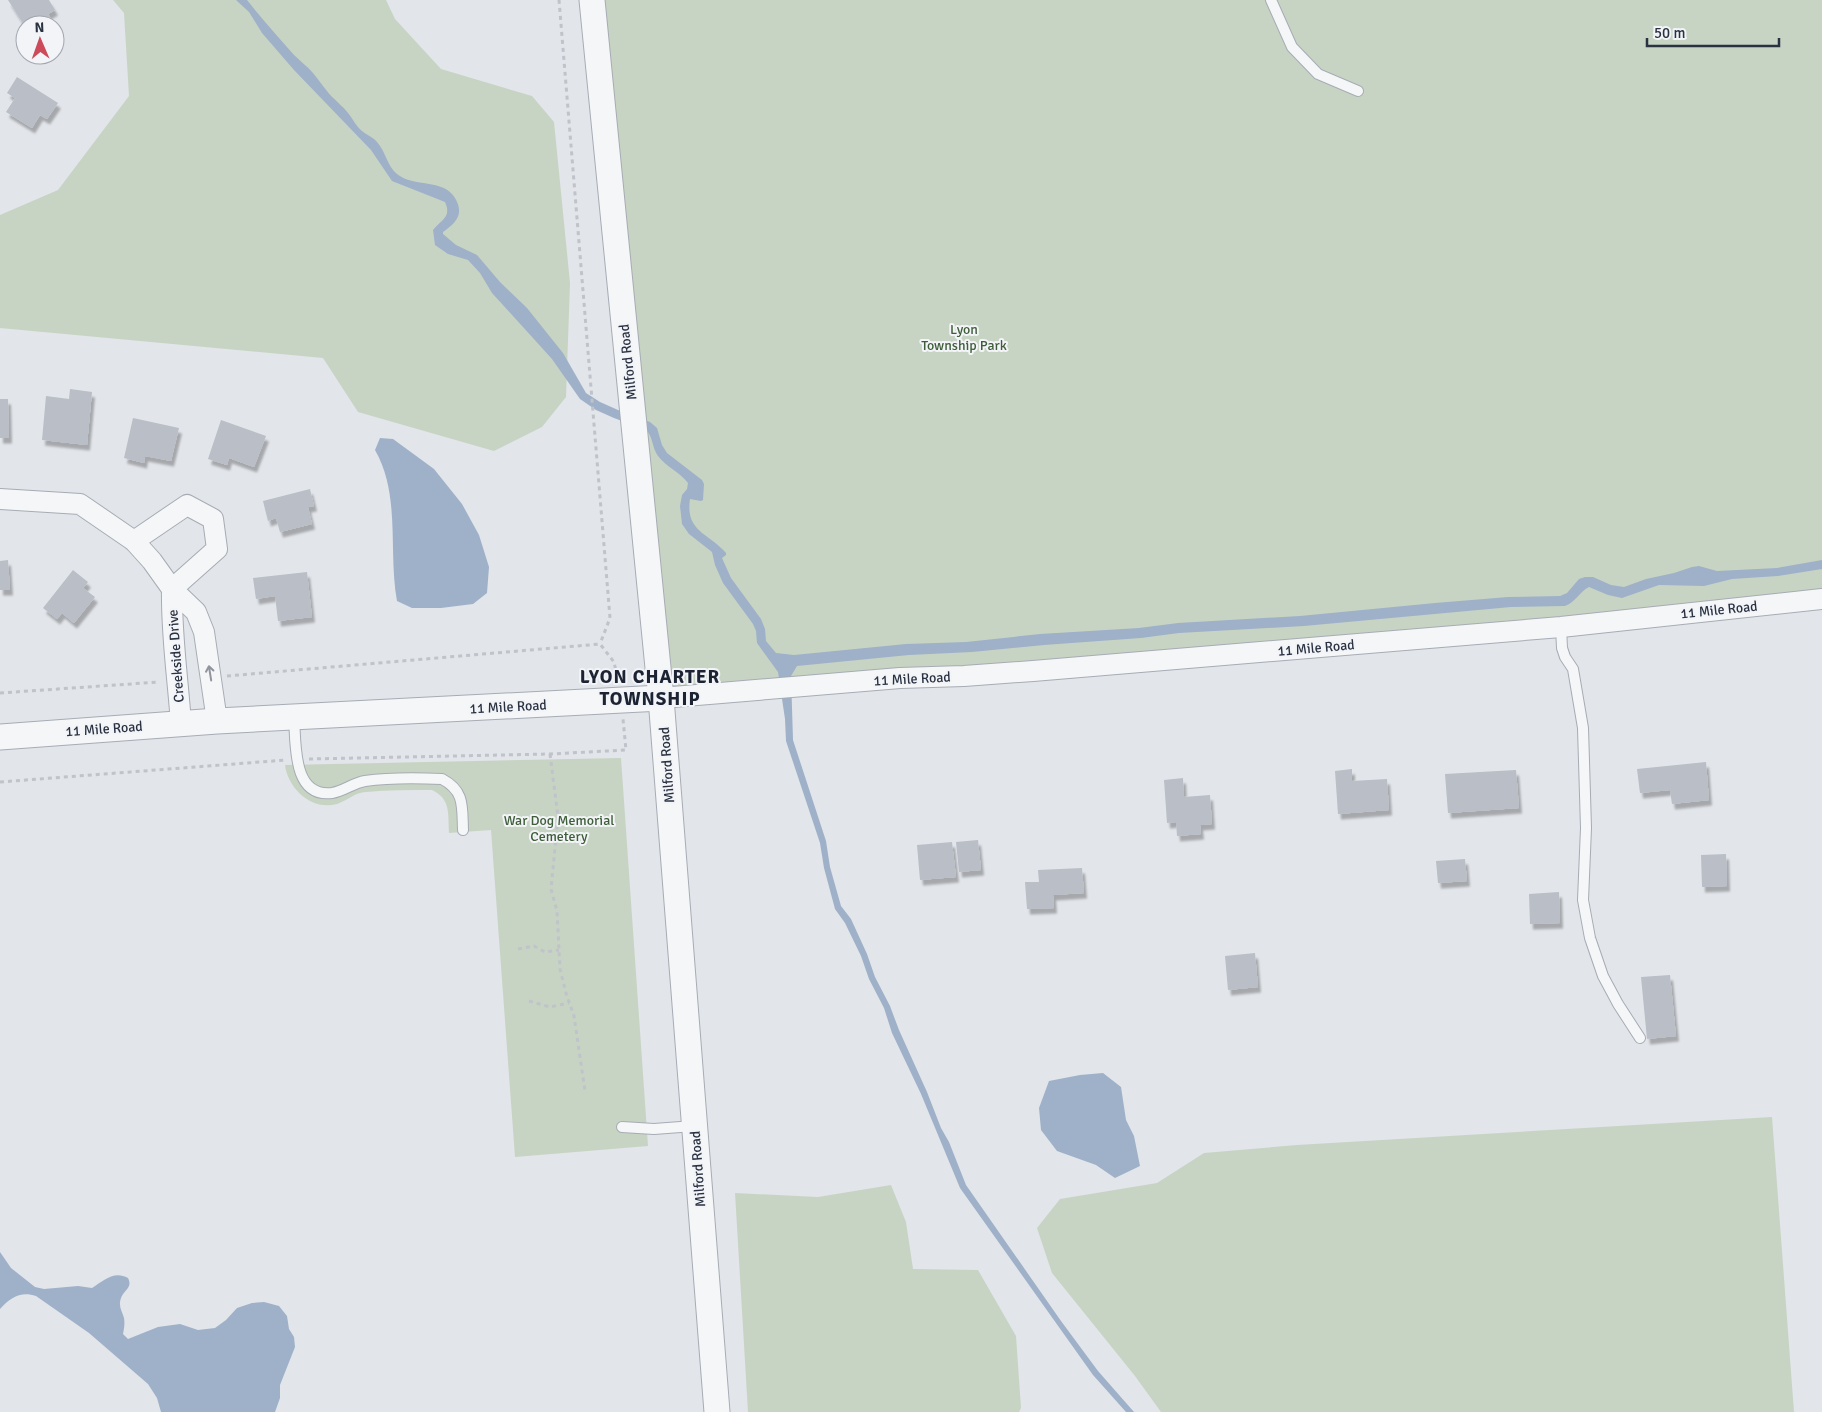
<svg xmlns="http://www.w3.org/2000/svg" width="1822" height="1412" viewBox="0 0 1822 1412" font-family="Signika,sans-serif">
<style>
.green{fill:#c7d4c3}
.water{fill:#9eb1c9}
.building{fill:#b9bec7;filter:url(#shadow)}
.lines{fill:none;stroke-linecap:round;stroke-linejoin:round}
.service-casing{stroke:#a7acb4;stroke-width:12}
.minor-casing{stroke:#a7acb4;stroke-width:22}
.tertiary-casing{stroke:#a7acb4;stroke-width:27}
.path{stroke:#c0c3c9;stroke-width:3;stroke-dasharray:4 4;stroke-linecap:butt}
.service{stroke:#f5f6f8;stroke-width:10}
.minor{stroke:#f5f6f8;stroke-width:20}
.tertiary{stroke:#f5f6f8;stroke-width:25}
.oneway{stroke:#90949d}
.labels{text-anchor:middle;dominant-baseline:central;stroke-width:4;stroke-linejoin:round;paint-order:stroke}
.park-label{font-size:14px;fill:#3e5d38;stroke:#f2f4f7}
.street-label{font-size:14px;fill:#2a3242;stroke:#f2f4f7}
.district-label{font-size:19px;font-weight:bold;letter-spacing:1px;fill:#1c2333;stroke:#f2f4f7}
</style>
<defs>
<filter id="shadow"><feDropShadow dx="3" dy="5.5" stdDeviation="1" flood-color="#0004"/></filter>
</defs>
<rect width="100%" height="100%" fill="#e2e5ea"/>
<g class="green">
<polygon points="113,0 386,0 395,19 441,69 532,96 554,122 570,283 566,397 542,427 494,451 358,412 323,358 0,328 0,215 58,190 129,96 124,13"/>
<polygon points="592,0 1822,0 1822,597 661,698"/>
<path d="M 621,758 L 648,1146 L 515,1157 L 491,830 L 449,833 C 448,814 451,799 432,790 C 410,790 388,790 366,792 C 355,792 347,801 337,804 C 312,811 288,789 285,765 Z"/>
<polygon points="1772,1117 1794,1412 1161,1412 1135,1376 1052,1273 1037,1228 1060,1199 1157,1183 1204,1153 1297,1145"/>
<polygon points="891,1185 906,1222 913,1269 978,1270 1016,1336 1021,1408 1019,1412 748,1412 735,1193 818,1197"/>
</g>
<g class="water">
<path d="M 236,0 L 247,0 C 262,19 278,37 294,55 C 300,61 307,66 313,73 C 318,79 322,85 327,91 C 333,99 342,105 348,113 C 353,119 356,126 362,131 C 367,135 373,137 377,142 C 386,152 387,166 397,174 C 414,188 443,178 455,198 C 465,215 455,223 443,232 L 443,234 L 456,245 L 477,255 L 500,282 L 527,308 L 563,353 L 586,393 L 600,402 L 618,410 L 650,422 L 657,428 L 662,445 L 667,453 L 702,480 L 704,484 L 703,500 L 701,501 L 690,499 C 685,532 709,533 726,553 L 726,555 L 722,558 L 731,578 L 761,619 L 765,629 L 766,641 L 776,653 L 794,655 L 906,644 L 966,642 L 1040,634 L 1139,628 L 1178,623 L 1300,616 L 1435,603 L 1508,597 L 1560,596 L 1567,593 L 1579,579 L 1585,577 L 1593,577 L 1611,585 L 1624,587 L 1646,579 L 1674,573 L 1692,567 L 1699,566 L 1717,571 L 1777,568 L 1822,560 L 1822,569 L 1778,576 L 1732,579 L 1704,586 L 1659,585 L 1622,598 L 1608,595 L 1589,587 C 1579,592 1576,602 1565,606 L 1511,607 L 1304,626 L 1179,633 L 1141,638 L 1044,645 L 972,652 L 909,655 L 797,666 L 791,676 L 793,740 L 826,841 L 830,867 L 841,906 L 851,919 L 867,954 L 875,977 L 890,1006 L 899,1030 L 927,1092 L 941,1128 L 949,1142 L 966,1185 L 1061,1321 L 1098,1371 L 1134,1412 L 1126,1412 L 1093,1375 L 960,1188 L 921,1094 L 892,1033 L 884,1008 L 869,979 L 861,956 L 845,923 L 835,909 L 824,868 L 820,843 L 786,741 L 785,719 L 778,672 L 757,643 L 756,631 L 753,624 L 723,583 L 715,565 L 712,552 L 689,534 L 682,524 L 680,506 L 682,495 L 687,489 L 688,483 C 680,472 666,467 658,456 C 652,448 653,436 646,430 L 614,418 L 596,410 L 580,399 L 552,359 L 492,293 L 480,273 L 468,260 L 448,254 L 435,245 L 433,230 C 441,220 452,217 445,202 L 392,181 L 371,150 L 294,70 L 262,33 L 249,12 Z"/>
<path d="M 380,438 L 393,439 L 434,469 L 462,504 L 479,535 L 489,567 L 487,593 L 473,604 L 441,608 L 412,608 L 397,601 C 388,552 401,495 375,450 Z"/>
<polygon points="1103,1073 1121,1087 1126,1120 1134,1136 1140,1166 1115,1178 1096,1165 1057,1151 1041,1130 1039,1108 1049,1081 1080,1075"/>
<path d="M 0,1252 L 11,1268 L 35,1287 L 44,1289 L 78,1286 L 92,1288 C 103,1281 114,1270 128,1278 C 133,1288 124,1290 121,1298 C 118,1306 122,1311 124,1318 C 125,1324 124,1329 123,1334 L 128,1339 L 158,1327 L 180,1324 L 198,1330 L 215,1328 L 226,1320 L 237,1308 L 252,1303 L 264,1302 L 279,1306 L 287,1316 L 289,1329 L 294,1337 L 295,1347 L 280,1385 L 280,1398 L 275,1412 L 161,1412 L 157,1398 L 148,1384 L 89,1333 L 36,1296 C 21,1291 11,1297 0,1309 Z"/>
</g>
<g class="building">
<polygon points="8,0 49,0 55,10 48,14 55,25 24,25"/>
<polygon points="17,77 58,103 47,119 40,115 32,128 6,112 15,98 7,93"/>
<polygon points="70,389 92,392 87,445 42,440 46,396 69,399"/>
<polygon points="0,399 8,399 9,438 0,438"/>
<polygon points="133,418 179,428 171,461 145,456 144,463 124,458"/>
<polygon points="221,420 266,436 254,467 229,458 227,465 208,459"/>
<polygon points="310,489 314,506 308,507 312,524 280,532 276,518 268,521 263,501"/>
<polygon points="8,560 10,590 0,590 0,561"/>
<polygon points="73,570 88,582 83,588 95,597 74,623 62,613 57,619 43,608"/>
<polygon points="307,572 312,617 278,621 275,596 256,599 253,578"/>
<polygon points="1706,762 1709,800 1672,804 1670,790 1640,793 1637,769"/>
<polygon points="1352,769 1352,781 1387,779 1389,810 1338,814 1335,771"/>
<polygon points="1516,770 1519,808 1448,813 1445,774"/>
<polygon points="1183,778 1184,797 1210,795 1212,824 1200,825 1201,834 1177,836 1176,822 1167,823 1164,780"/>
<polygon points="978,840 981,870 959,872 956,842"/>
<polygon points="952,842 956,877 920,880 917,845"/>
<polygon points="1726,854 1727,886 1702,887 1701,855"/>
<polygon points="1465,859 1467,881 1438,883 1436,861"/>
<polygon points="1082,868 1084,893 1053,895 1054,908 1027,909 1025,882 1039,882 1038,870"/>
<polygon points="1559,892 1560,923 1530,924 1529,894"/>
<polygon points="1255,953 1258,987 1228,990 1225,956"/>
<polygon points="1670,975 1676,1036 1647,1039 1641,977"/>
</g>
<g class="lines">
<g class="service-casing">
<g id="service">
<polyline points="1271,0 1292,47 1318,74 1358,91"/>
<polyline points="1561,627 1562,648 1565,657 1573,669 1583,728 1586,828 1583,900 1590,938 1603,976 1618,1004 1640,1038"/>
<path d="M 294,718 C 296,743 292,798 332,793 C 344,791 353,783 365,781 C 386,778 420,778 442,779 C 465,791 462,807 463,830"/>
<polyline points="622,1127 654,1129 694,1126"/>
</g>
</g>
<g class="minor-casing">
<g id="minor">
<polyline points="0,499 80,504 134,541 152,561 172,589 196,612 204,632 217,721"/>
<path d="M 134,541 L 187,505 L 213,519 L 217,549 L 172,589 C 171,634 178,679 181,724"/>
<polyline points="661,698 900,678 964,676 1033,671 1561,627 1822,599"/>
</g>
</g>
<g class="tertiary-casing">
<g id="tertiary">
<polyline points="592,0 661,698 717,1412"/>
<polyline points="0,737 217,721 661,698"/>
</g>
</g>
<g class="path">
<polyline points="559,0 610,618 600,644"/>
<polyline points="227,676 600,644 614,662 618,681"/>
<polyline points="0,693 159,682"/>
<polyline points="550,754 558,817 551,889 557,911 560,969 566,993 574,1016 585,1091"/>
<polyline points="309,759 550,754 626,750 623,719"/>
<polyline points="0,782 286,760"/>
<polyline points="518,949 534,946 545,952 559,950"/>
<polyline points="529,1001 550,1007 569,1003"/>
</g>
<use href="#service" class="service"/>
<use href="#minor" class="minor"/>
<use href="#tertiary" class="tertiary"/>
</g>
<defs><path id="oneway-shaft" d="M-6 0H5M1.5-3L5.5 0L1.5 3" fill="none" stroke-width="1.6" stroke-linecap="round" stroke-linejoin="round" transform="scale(1.25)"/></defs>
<use class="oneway" href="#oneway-shaft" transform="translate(210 673) rotate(-99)"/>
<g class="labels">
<g class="park-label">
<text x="964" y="329">Lyon<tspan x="964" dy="16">Township Park</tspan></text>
<text x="559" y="820">War Dog Memorial<tspan x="559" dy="16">Cemetery</tspan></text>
</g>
<g class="street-label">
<text transform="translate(628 362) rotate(-96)">Milford Road</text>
<text transform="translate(1719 610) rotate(-6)">11 Mile Road</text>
<text transform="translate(1316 648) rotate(-5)">11 Mile Road</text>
<text transform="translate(176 656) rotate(-94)">Creekside Drive</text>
<text transform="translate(912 679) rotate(-3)">11 Mile Road</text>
<text transform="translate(508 707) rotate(-3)">11 Mile Road</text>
<text transform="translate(104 729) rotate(-4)">11 Mile Road</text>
<text transform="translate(667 765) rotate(-94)">Milford Road</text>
<text transform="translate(698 1169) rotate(-94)">Milford Road</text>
</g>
<g class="district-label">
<text x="650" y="677">LYON CHARTER<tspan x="650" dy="22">TOWNSHIP</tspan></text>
</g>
</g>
<g transform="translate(40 40) rotate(358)"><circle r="24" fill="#f2f4f7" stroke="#a2a6af"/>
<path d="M0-4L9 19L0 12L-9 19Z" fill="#cc4a5a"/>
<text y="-8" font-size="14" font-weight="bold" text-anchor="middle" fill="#2a3242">N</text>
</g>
<path d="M1647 38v8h132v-8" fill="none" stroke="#2a3242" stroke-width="2.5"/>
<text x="1654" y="38" font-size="15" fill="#2a3242" stroke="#f2f4f7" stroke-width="4" paint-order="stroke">50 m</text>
</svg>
